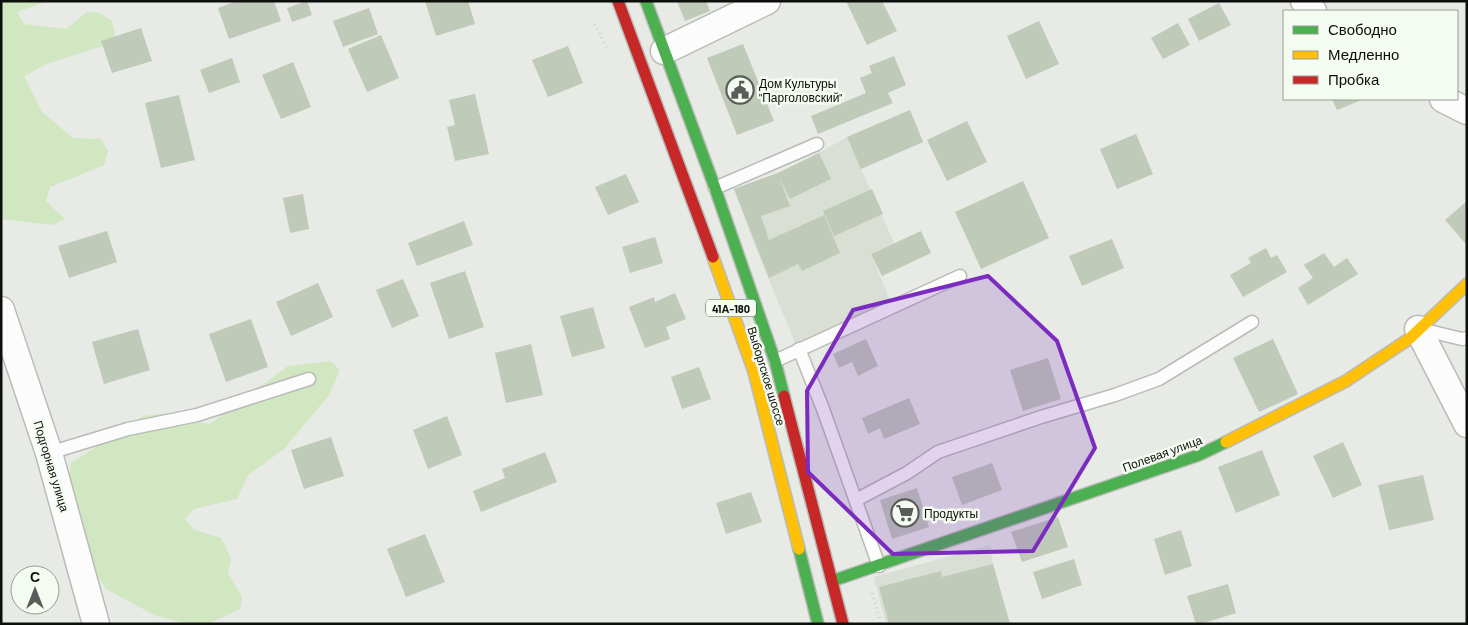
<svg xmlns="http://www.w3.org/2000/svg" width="1468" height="625" viewBox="0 0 1468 625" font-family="Barlow,sans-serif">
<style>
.built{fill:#d9dfd5}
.green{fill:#d0e7c1}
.building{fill:#bfcab8}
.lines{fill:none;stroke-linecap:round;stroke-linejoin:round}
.lane-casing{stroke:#b9bbb7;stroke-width:15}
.street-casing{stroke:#b9bbb7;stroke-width:29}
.fast-casing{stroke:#b9bbb7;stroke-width:14}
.slow-casing{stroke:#b9bbb7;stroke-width:14}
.jam-casing{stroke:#b9bbb7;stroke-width:14}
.path{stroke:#cecfcd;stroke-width:3;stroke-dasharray:1 4;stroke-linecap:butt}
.lane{stroke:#fbfcfb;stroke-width:12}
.street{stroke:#fbfcfb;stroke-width:26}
.fast{stroke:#4caf50;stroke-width:11}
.slow{stroke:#ffc107;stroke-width:11}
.jam{stroke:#c62828;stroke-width:11}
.marked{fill:#7b2cbf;fill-opacity:0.2;stroke:#7b2cbf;stroke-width:4;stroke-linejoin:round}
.labels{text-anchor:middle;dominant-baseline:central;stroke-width:5;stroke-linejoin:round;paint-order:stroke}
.shield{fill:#f4fbf0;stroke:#525650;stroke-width:1}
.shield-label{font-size:11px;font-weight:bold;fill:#0d0f0c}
.poi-label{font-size:12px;fill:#0d0f0c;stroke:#f4fbf0;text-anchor:start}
.street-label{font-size:12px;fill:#0d0f0c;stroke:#f4fbf0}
</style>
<rect width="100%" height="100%" fill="#e7eae5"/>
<g class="built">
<polygon points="910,110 923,142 861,169 894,243 871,254 891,303 796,345 755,246 734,189 778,173 819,153 847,137"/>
<polygon points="990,545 993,564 1010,624 886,624 874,577"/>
</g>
<g class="green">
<polygon points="1,1 48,1 17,12 24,24 66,29 87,12 100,13 112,21 115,35 106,45 49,63 24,76 42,112 73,138 101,139 108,151 104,165 50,187 46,201 65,219 52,225 1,219"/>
<polygon points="330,361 340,370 329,395 284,449 248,475 237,499 194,509 185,519 195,530 221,538 231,559 228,573 242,597 240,609 208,624 190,624 156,616 106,589 89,562 68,497 71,463 143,416 170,413 181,420 210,424 288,366"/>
</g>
<g class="building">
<polygon points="237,1 274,1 281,21 229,39 218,8"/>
<polygon points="307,1 312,15 292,22 287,8"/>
<polygon points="425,1 468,1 475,24 436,36"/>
<polygon points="677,1 706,1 710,11 685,21"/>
<polygon points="846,1 882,1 897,31 867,45"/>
<polygon points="1219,3 1231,25 1199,41 1188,19"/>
<polygon points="369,8 378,34 343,47 333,21"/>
<polygon points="1039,21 1059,64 1026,79 1007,36"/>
<polygon points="1178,23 1190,45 1163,59 1151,38"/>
<polygon points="141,28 152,61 112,73 101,41"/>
<polygon points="381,35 399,78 367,92 348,49"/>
<polygon points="743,44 774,121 737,135 707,58"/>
<polygon points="568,46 583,83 548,97 532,60"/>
<polygon points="894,56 906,85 888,93 893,103 818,134 811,116 866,93 860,78 872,73 869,66"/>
<polygon points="232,58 240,82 209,93 200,70"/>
<polygon points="293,62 311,107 281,119 262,75"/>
<polygon points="475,94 489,154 455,161 447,127 455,125 449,100"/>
<polygon points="179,95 195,160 161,168 145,103"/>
<polygon points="1332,99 1364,99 1337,110"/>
<polygon points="910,110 923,142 861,169 847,137"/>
<polygon points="967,121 987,162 947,181 927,140"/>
<polygon points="1136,134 1153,174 1117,189 1100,149"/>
<polygon points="819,153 831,179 790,199 779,177 790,206 761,216 769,240 824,215 840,253 802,271 798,264 769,278 734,189 778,173"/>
<polygon points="626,174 639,202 608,215 595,187"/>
<polygon points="1023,181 1049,238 981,269 955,212"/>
<polygon points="872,189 883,214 834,236 823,211"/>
<polygon points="303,194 309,229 290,233 283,198"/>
<polygon points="1467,201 1467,242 1465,243 1445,220"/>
<polygon points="464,221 473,245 417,266 408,243"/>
<polygon points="107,231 117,262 69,278 58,246"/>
<polygon points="921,231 931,253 882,276 871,254"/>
<polygon points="655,237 663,263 630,273 622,247"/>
<polygon points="1112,239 1124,268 1082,286 1069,256"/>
<polygon points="1266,248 1271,258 1277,255 1287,272 1243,297 1230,275 1251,263 1248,258"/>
<polygon points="1324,253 1334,267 1347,258 1358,274 1308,305 1298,288 1313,278 1304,265"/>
<polygon points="465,271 484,327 449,339 430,283"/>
<polygon points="403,279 419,316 392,328 376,290"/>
<polygon points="318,283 333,317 291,336 276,302"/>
<polygon points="675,293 686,319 666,327 670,339 645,348 629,307 654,297 655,302"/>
<polygon points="593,307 605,348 572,357 560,316"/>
<polygon points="251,319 268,367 226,382 209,334"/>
<polygon points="138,329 150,370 104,384 92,342"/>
<polygon points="866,339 878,366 858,376 852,362 839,368 833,354"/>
<polygon points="1273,339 1298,394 1259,412 1233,358"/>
<polygon points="531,344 543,395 506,403 495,353"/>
<polygon points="1048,358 1061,399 1023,411 1010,370"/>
<polygon points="699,367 711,399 682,409 671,377"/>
<polygon points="909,398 920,424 884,439 880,428 868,434 862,418"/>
<polygon points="447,416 462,455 428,469 413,430"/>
<polygon points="331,437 344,476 304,489 291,450"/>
<polygon points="1343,442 1362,485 1333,498 1313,456"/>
<polygon points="1262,450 1280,495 1236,513 1218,467"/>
<polygon points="545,452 557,482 481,512 473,491 505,478 502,469"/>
<polygon points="992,463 1002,490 962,505 952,477"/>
<polygon points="1423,475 1434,520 1389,530 1378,485"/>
<polygon points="917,488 929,527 892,539 880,500"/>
<polygon points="751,492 762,522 726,534 716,503"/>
<polygon points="1058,517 1068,547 1022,562 1011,532"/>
<polygon points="1181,530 1192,566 1165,575 1154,539"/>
<polygon points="425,534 445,582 406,597 387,549"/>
<polygon points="1074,559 1082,585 1042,599 1033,572"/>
<polygon points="993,564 1010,624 889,624 879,587 941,571 942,577"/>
<polygon points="1228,584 1236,613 1201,624 1196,624 1187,596"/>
</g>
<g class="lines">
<g class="lane-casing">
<g id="lane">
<polyline points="715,188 817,144"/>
<polyline points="1420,329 1462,339 1467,338"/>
<polyline points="799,349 823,409 879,566"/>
<polyline points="775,361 960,276"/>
<polyline points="49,453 128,429 197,415 309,379"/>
<polyline points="856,500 907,473 938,452 1041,417 1115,395 1159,379 1252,322"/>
</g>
</g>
<g class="street-casing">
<g id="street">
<polyline points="1304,1 1313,11"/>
<polyline points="664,51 767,1"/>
<polyline points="1443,99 1467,111"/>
<polyline points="1,310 49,453 96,624"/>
<polyline points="1418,329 1467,424"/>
</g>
</g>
<g class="fast-casing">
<g id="fast">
<polyline points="646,1 715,188 775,361 784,396"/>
<polyline points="799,549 818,624"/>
<polyline points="832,581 1199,455 1226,442"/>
</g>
</g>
<g class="slow-casing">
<g id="slow">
<polyline points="713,257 754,372 799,549"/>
<polyline points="1226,442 1346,381 1409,339 1467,284"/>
</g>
</g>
<g class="jam-casing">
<g id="jam">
<polyline points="618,1 713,257"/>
<polyline points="784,396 843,624"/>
</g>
</g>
<g class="path">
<polyline points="595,24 607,49"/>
<polyline points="872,593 881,624"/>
</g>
<use href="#lane" class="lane"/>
<use href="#street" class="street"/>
<use href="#fast" class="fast"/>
<use href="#slow" class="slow"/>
<use href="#jam" class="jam"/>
</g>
<path class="marked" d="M 988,276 L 1057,341 L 1095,448 L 1033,551 L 893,554 L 808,472 L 807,391 L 853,310 Z"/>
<defs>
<g id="civic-ring" transform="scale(1.4375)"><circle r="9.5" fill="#f4fbf0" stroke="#595c58" stroke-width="1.5"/><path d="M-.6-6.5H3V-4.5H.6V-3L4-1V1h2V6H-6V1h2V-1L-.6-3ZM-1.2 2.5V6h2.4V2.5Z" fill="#595c58"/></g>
<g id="supermarket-ring" transform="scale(1.4375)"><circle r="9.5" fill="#f4fbf0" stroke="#595c58" stroke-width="1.5"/><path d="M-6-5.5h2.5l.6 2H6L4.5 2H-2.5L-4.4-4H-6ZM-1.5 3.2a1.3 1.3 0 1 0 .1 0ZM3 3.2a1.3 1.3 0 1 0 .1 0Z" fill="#595c58"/></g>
</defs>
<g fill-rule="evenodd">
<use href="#civic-ring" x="740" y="90"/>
<use href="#supermarket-ring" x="905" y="513"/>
</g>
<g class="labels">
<rect class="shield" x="706" y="299.5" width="50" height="17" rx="4"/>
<g class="shield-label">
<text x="731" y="308">41А-180</text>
</g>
<g class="poi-label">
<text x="759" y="83">Дом Культуры<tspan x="759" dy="14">"Парголовский"</tspan></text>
<text x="924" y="513">Продукты</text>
</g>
<g class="street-label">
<text transform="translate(767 376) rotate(73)">Выборгское шоссе</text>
<text transform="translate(1162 453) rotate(-20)">Полевая улица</text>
<text transform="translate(52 466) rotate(73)">Подгорная улица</text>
</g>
</g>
<rect width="1468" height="625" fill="none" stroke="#0d0f0c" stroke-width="5"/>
<rect x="1283" y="10" width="175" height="90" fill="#f4fbf0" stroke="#989d95"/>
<rect x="1293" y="26" width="25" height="8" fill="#4caf50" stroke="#989d95"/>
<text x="1328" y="35" font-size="15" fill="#0d0f0c">Свободно</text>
<rect x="1293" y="51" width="25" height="8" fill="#ffc107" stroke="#989d95"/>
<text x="1328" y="60" font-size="15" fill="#0d0f0c">Медленно</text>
<rect x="1293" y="76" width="25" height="8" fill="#c62828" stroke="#989d95"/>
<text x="1328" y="85" font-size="15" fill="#0d0f0c">Пробка</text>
<g transform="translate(35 590)"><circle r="24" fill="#f4fbf0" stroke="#989d95"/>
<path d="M0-4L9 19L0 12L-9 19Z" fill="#595c58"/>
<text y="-8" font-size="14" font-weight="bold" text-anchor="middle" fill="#0d0f0c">С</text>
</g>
</svg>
